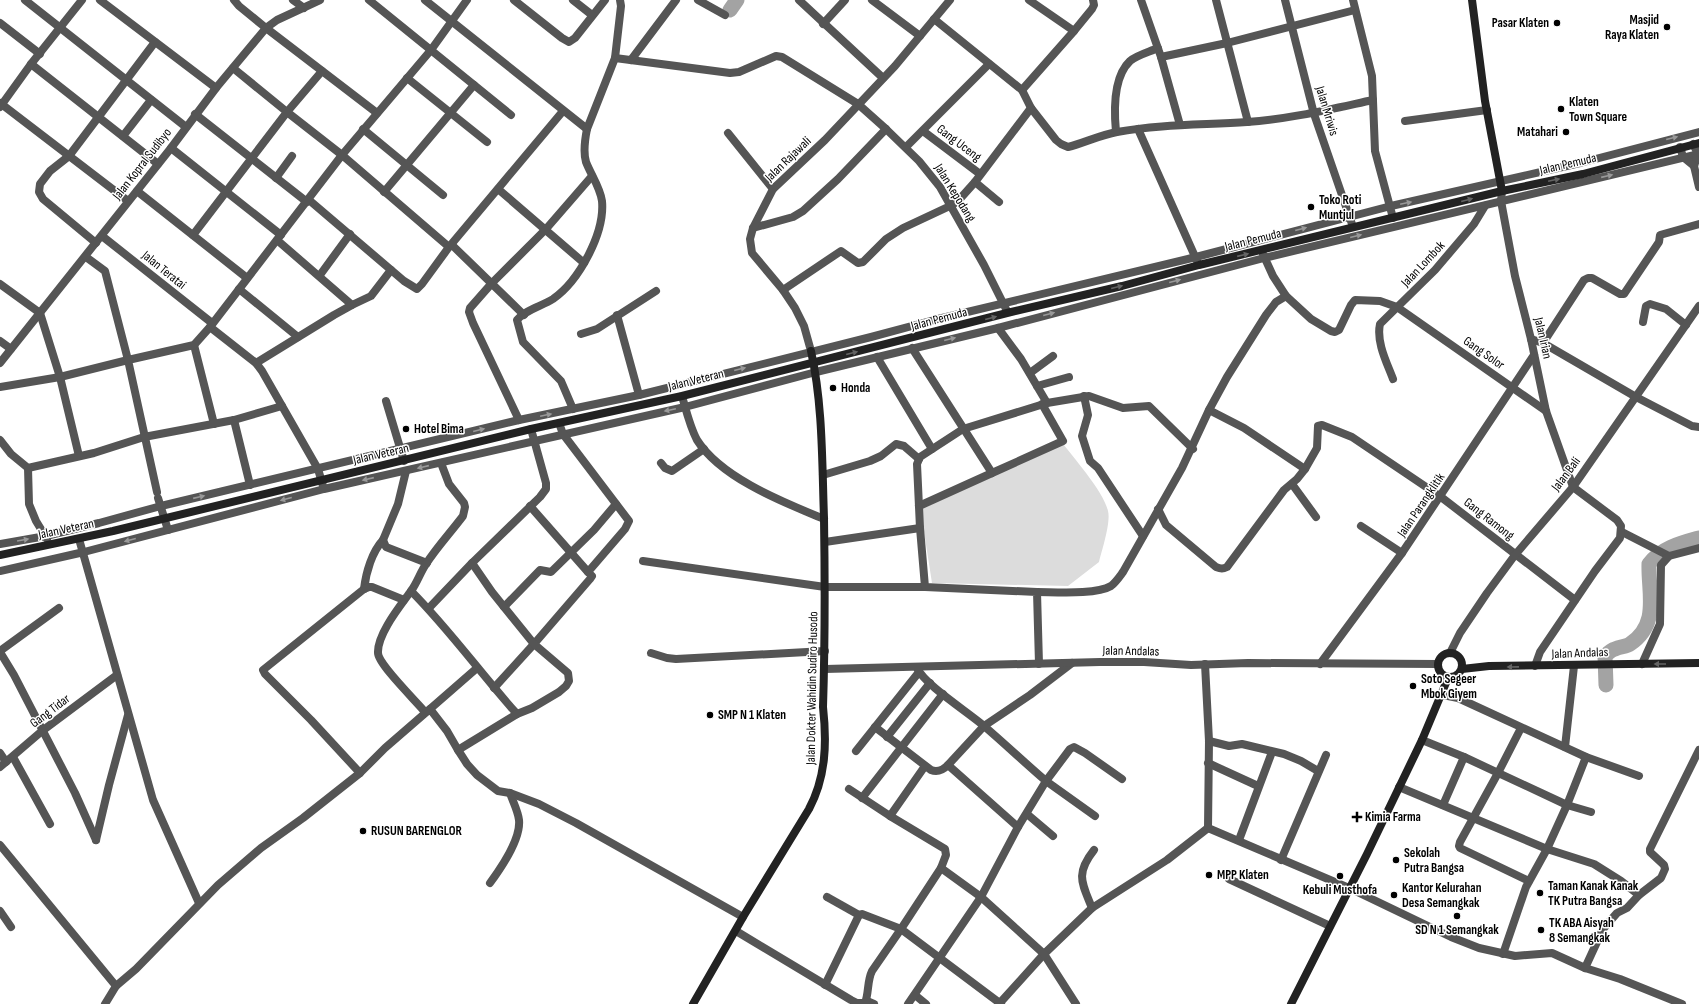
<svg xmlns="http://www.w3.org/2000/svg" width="1699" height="1004" viewBox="0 0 1699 1004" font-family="'Sofia Sans Condensed',sans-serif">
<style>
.green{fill:#dcdcdc}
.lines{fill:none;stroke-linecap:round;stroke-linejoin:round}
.river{stroke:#a3a3a3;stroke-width:15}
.minor{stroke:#555;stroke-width:8}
.tertiary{stroke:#555;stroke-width:8}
.secondary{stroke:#222;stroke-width:8}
.oneway{fill:#999}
.oneway2{fill:#646464}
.poi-dot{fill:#000;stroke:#fff;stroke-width:1.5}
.labels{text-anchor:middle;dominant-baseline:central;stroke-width:3;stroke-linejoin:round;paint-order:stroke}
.poi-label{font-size:13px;font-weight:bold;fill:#000;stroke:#fff;text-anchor:start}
.street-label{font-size:13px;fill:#000;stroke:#fff}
</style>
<rect width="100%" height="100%" fill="#fff"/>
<path class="green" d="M 1060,440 C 1073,457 1104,492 1108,511 C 1111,522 1102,550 1099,562 L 1068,586 L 932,583 L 920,506 Z"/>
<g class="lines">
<g class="river">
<polyline points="730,10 737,0"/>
<path d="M 1606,685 L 1605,656 C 1608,653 1611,650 1615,649 C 1620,646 1626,647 1630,644 C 1660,624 1648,593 1649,564 C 1661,548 1681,543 1699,538"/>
</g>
<g class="minor">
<polyline points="25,0 186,127"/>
<polyline points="100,0 216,88"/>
<polyline points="234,0 239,6 266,28 377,113"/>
<polyline points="293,0 304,8"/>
<polyline points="369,0 511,115"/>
<polyline points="425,0 587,129 615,58 621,6 620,0"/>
<polyline points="514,0 562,38 569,42 575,38 605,0"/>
<polyline points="573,0 592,15"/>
<polyline points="698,0 725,15"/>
<polyline points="799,0 883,78"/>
<polyline points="872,0 920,36"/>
<polyline points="1029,0 1074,31"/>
<polyline points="1141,0 1161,57 1180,125"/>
<polyline points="1216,0 1248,122"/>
<polyline points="1285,0 1314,114 1353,227"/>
<polyline points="1353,0 1372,76 1375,151 1393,218"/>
<path d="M 934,19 L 1022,90 L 1031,108 L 1056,140 L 1061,144 L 1068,147 C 1084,143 1100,135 1117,132 C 1160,124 1204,125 1247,122 C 1290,119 1331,109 1373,100"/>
<polyline points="0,23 40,54"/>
<polyline points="823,24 845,0"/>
<polyline points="1161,57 1227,43 1355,10"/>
<polyline points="615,58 730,73 739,72 776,56 782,57 858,104 886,129 919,161 940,187 984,265 1006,309"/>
<polyline points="631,60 676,0"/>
<polyline points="31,64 158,164"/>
<polyline points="322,71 287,112 342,155 449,247"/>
<polyline points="407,78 487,142"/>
<polyline points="1022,90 1074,31 1092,9 1094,5 1093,0"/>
<polyline points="0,103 128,201"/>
<polyline points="195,114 307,202"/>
<polyline points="1405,121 1487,110"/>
<polyline points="363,129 443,195"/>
<polyline points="1138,129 1197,261"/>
<polyline points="923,131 980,174"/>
<path d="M 1116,132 C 1114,111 1113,77 1130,61 C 1137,55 1149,52 1158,48"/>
<polyline points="728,133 773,189"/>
<polyline points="123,136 151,100"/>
<polyline points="906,147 989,64"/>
<polyline points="171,148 281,235"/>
<polyline points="276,178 292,156"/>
<polyline points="975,182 999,202"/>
<polyline points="498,189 584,263"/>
<polyline points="137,191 247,278"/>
<polyline points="384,192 474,85"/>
<polyline points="309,200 404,281 417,289 422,284 449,247 563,111"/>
<polyline points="753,228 793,217 803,211 838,179 886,129"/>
<polyline points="193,235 287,112 233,68"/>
<polyline points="102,236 212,323"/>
<polyline points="277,240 352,305 371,296 391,270"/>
<polyline points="96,243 43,199 39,192 40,184 50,171 69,156 155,42"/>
<polyline points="452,245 524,315"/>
<polyline points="1263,254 1273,276 1286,296 1311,319 1331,331 1335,332 1339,330 1351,305 1355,300 1380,301 1397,307 1546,411"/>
<polyline points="320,275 350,234"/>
<polyline points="0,284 40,313 60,377 79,456"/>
<polyline points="239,289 298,337"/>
<polyline points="783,290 841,251 858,263 863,262 886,239 903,228 950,206 958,201 975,182 1031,108"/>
<polyline points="617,315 639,395"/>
<polyline points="1643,322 1646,306 1650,304 1666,309 1686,325"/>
<polyline points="210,327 256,363 262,371 318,469 323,486"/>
<polyline points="998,328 1021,359 1047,403"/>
<polyline points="581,334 597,329 656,291"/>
<polyline points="1531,339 1543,343 1636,397 1692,426 1699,427"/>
<polyline points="0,341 11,349"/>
<polyline points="1543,343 1584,280 1588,278 1592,278 1620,294 1624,294 1659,242 1660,235 1699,224"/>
<polyline points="194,345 214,424"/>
<polyline points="912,348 992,473 919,506"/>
<polyline points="877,357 932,449"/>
<polyline points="0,363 171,148 216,88 266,28 277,20 320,0"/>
<polyline points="256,363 334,315 352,305"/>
<polyline points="1030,373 1053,356"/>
<path d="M 1393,379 C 1387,363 1376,342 1380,324 L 1435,270 L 1474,224 L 1485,206"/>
<polyline points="1037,386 1069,377"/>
<polyline points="0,387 60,377 128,360 105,271 86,257"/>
<path d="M 682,396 C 686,410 690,427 697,440 C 721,478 783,502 824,519"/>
<polyline points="1084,396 1088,415 1082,436 1090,461 1098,468 1143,536"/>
<polyline points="386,401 404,461"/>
<path d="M 573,409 L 561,381 L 523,342 L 517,320 C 525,310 542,306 553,299 C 579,281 605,233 602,201 C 600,187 591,175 586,162 C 583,152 585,139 587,129"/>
<polyline points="1209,410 1244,428 1305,469"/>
<polyline points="234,420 250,485"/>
<polyline points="519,420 473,323 469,312 470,308 492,283 546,229 592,176"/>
<polyline points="0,440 11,454 28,468 94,453 144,437 234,420 282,406"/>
<polyline points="661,463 665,468 672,471 704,449"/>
<polyline points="28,468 29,504 36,521 47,539"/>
<polyline points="406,471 398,504 383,540 386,547 427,563"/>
<polyline points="992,473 1063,441 1042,404"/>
<polyline points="823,475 870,461 881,456 896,444 904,446 919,459"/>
<polyline points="1292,484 1316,517"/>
<polyline points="157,492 128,360 194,345 210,327 342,155 431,50 467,0"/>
<polyline points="158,498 168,530"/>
<polyline points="530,506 588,572"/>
<path d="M 1158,509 L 1166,525 L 1216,567 C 1221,569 1223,569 1227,567 L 1284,490 L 1297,479 L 1305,469 L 1317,448 L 1318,426 L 1322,425 L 1352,437 L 1441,497 L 1575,600"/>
<polyline points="1361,526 1402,553"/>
<polyline points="1622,532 1669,556"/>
<polyline points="79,539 153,800 199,903"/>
<polyline points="825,542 920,528"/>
<polyline points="0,544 46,536 99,523 161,506 519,420 639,395 871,337 938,319 1196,257 1391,206 1580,163 1699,132"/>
<polyline points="643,561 825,587 925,587"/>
<polyline points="0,571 84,552 324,489 685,407 816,372 998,328 1264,258 1699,154"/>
<path d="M 364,589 C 366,572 372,552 383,540"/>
<path d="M 411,591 C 449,629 481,674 517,714"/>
<path d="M 1037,592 C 1055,592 1096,595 1111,586 C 1116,582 1120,576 1123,572 L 1182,468 L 1209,410 L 1227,377 L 1266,315 L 1276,302 L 1286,296"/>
<polyline points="504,607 540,570 551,572 594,530 616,504"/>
<polyline points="429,608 472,563"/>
<polyline points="0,651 59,608"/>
<polyline points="0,652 14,675 75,793 96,840"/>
<polyline points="651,653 667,658 676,659 825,651"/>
<polyline points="1039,664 1037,592 925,587 920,528 917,464 920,457 963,429 1047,403 1089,396 1123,408 1149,406 1193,449"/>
<polyline points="1320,664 1402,553 1534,355"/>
<polyline points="1642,664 1660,624 1661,565 1669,556 1699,548"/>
<polyline points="1535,666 1540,652 1595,571 1620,538 1621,526 1617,520 1573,487"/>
<polyline points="494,688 534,644 590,579 592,576 588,572 625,529 629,521 563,434 559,423"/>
<polyline points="1443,695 1458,698 1586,757 1639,776"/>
<polyline points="430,709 477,668"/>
<path d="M 425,712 C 416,701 378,664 378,653 C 377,634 401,605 411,591 C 417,583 420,573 426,564 C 437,547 451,532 463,516 L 465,507 L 464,503 L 449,484 L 441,463"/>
<path d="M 875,727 L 931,770 C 938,773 943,770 948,765"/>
<polyline points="1521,728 1498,773 1460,842 1459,846 1460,848 1529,881"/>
<polyline points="887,737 930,683"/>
<polyline points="1422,740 1464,757 1567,805 1591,812"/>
<polyline points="1209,741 1229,746 1242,744 1284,754 1301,761 1318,771"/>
<polyline points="1565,747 1574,666"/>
<polyline points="458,750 467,764 477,775 498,791 510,793 539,804 576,823 743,917"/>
<polyline points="856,751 919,672"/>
<polyline points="0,753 6,762"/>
<polyline points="13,757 50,824"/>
<polyline points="1208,763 1258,786"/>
<polyline points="0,767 42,731 117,675"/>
<polyline points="360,773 311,720 265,674 263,670 364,589 369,587 372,587 404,600"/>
<polyline points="1399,787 1547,849 1594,864 1621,881 1639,895"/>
<polyline points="849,789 890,816 945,849 946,855 941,868"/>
<polyline points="862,798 943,694"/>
<polyline points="1443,805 1464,757"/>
<polyline points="1027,814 1053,836"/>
<polyline points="890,816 925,766"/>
<polyline points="1095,816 1046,781 1070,749 1074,747 1085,753 1122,779"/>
<polyline points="1018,827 948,765 984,726 1030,695 1072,663"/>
<polyline points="1208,828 1349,888 1451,937 1479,948 1515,956 1552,953 1585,968 1620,979 1682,1004"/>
<polyline points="96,840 109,785 128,715"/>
<polyline points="1239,840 1272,752"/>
<polyline points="0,845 116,986"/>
<polyline points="1281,860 1326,755"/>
<polyline points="1229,879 1330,926"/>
<path d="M 490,883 C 501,868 521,839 519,820 C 518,811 513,802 510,793"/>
<polyline points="827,897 859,915"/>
<path d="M 1092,908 C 1082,883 1075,874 1094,850"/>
<polyline points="0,911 11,927"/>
<polyline points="736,931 851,1000 857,1003 865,1003 867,1001 874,1004"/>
<polyline points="1503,954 1526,887 1547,849 1567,805 1586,757"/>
<polyline points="1585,968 1603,929 1617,913 1627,908 1639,895 1661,878 1665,869 1664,865 1650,852 1650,849 1699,750"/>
<path d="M 825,985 L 859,915 L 862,914 L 901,929 L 872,971 C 867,981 869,993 865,1003"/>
<polyline points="915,995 926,1004"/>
<polyline points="105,1004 116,986 136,969 218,885 261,848 303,818 360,773 385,748 430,709 447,731 458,750 517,714 532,708 559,692 566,686 569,681 568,673 534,644 492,592 472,563 540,497 546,489 546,483 531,429"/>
<path d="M 908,1004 L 981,897 L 1018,827 L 1046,781 C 1025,763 1005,744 984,726 C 968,712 925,685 917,668"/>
<polyline points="999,1004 1044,954 1092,908 1167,860 1208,828 1209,741 1205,664"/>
<polyline points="1001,1004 901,929 941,868 981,897 1044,954 1076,1004"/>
</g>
<g class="tertiary">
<polyline points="0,107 31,64 82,0"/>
<polyline points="1693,144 1698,154 1694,166 1699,187"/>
<polyline points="1680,147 1683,157 1694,166"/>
<polyline points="1502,191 1501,201 1515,276 1531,339 1546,411 1573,487"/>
<polyline points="811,351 804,326 795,308 783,290 752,253 750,239 753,228 773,189 825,140 895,66 950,0"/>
<polyline points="1450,653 1460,633 1487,593 1515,555 1573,487 1699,306"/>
<polyline points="825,669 1100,662 1144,662 1191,665 1248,663 1438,664"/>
</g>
<g class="secondary">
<polyline points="1472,0 1485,101 1502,191"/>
<polyline points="0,555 113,531 531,429 682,396 1007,313 1122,286 1199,265 1502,191 1583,174 1699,143"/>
<circle cx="1450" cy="665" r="12"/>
<polyline points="1462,669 1489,666 1699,663"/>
<path d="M 693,1004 L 743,917 L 809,809 C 826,777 827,743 823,707 C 825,644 825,581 824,518 C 822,464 823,405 811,351"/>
<polyline points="1291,1004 1367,854 1422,740 1448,678"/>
</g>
</g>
<defs><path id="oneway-solid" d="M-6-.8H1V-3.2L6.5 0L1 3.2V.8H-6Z"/></defs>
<g class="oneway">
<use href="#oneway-solid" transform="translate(1672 138) rotate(-14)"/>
<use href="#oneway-solid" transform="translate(1607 176) rotate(-13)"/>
<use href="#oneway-solid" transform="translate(1406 203) rotate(-12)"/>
<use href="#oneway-solid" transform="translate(1301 229) rotate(-15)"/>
<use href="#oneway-solid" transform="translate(1356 236) rotate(-14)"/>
<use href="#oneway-solid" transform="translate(1175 281) rotate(-15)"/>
<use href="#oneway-solid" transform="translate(1049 314) rotate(-15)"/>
<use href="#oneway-solid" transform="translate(950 339) rotate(-14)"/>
<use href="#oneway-solid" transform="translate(740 369) rotate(-14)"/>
<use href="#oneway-solid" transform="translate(670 410) rotate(168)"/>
<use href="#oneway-solid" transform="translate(546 415) rotate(-12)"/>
<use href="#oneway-solid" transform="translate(479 430) rotate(-14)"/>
<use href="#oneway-solid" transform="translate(423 467) rotate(167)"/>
<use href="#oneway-solid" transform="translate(368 479) rotate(167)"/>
<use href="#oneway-solid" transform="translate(199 497) rotate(-13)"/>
<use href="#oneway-solid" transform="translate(286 499) rotate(165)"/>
<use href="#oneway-solid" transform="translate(23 540) rotate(-10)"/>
<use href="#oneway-solid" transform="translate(130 540) rotate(165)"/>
</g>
<g class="oneway2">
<use href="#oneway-solid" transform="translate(1554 180) rotate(-12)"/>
<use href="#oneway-solid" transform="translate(1467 200) rotate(-15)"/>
<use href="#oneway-solid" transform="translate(1243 255) rotate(-13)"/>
<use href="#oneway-solid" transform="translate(1117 287) rotate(-14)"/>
<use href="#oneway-solid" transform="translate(991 318) rotate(-15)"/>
<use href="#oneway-solid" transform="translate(852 353) rotate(-14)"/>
<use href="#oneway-solid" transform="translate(1660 664) rotate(180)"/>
<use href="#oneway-solid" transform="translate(1513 667) rotate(179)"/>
</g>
<g class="poi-dot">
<circle cx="1557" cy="23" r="4"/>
<circle cx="1667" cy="27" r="4"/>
<circle cx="1561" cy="109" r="4"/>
<circle cx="1566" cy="132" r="4"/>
<circle cx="1311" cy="207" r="4"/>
<circle cx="833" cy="388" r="4"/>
<circle cx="406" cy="429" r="4"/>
<circle cx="1413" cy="686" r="4"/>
<circle cx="710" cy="715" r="4"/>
<path d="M1355 811h4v4h4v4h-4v4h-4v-4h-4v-4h4z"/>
<circle cx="363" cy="831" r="4"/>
<circle cx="1396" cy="860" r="4"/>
<circle cx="1209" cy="875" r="4"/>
<circle cx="1340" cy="876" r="4"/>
<circle cx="1540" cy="893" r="4"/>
<circle cx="1394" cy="895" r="4"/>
<circle cx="1457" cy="916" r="4"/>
<circle cx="1541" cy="930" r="4"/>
</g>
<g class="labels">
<g class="poi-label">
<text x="1659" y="20" text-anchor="end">Masjid<tspan x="1659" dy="15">Raya Klaten</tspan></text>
<text x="1549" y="23" text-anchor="end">Pasar Klaten</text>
<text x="1569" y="102">Klaten<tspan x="1569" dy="15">Town Square</tspan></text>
<text x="1558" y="132" text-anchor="end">Matahari</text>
<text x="1319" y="200">Toko Roti<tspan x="1319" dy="15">Muntjul</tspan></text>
<text x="841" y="388">Honda</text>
<text x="414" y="429">Hotel Bima</text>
<text x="1421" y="679">Soto Segeer<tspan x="1421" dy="15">Mbok Giyem</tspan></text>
<text x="718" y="715">SMP N 1 Klaten</text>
<text x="1365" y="817">Kimia Farma</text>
<text x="371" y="831">RUSUN BARENGLOR</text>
<text x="1404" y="853">Sekolah<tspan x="1404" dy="15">Putra Bangsa</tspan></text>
<text x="1217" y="875">MPP Klaten</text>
<text x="1548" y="886">Taman Kanak Kanak<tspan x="1548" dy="15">TK Putra Bangsa</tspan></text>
<text x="1402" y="888">Kantor Kelurahan<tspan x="1402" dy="15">Desa Semangkak</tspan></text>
<text x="1340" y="890" text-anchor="middle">Kebuli Musthofa</text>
<text x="1549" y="923">TK ABA Aisyah<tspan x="1549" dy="15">8 Semangkak</tspan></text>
<text x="1457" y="930" text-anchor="middle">SD N 1 Semangkak</text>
</g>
<g class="street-label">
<text transform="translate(1327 111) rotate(73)">Jalan Mriwis</text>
<text transform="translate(959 143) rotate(37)">Gang Uceng</text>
<text transform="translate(788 159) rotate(-44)">Jalan Rajawali</text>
<text transform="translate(142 164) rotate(-52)">Jalan Kopral Sudibyo</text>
<text transform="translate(1568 164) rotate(-13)">Jalan Pemuda</text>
<text transform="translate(955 193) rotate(58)">Jalan Kepodang</text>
<text transform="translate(1253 240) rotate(-14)">Jalan Pemuda</text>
<text transform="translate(1423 264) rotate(-47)">Jalan Lombok</text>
<text transform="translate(164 270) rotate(39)">Jalan Teratai</text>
<text transform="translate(939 319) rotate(-15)">Jalan Pemuda</text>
<text transform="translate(1543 338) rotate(77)">Jalan Irian</text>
<text transform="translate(1484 353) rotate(35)">Gang Solor</text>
<text transform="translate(696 380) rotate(-14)">Jalan Veteran</text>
<text transform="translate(381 454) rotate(-13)">Jalan Veteran</text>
<text transform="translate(1566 474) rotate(-53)">Jalan Bali</text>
<text transform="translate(1421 505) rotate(-56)">Jalan Parangklitik</text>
<text transform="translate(1489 519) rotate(38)">Gang Ramong</text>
<text transform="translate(66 529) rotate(-12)">Jalan Veteran</text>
<text transform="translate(1131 651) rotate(1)">Jalan Andalas</text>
<text transform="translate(1580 653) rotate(-2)">Jalan Andalas</text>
<text transform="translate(812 688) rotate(-89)">Jalan Dokter Wahidin Sudiro Husodo</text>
<text transform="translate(50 711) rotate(-37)">Gang Tidar</text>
</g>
</g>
</svg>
